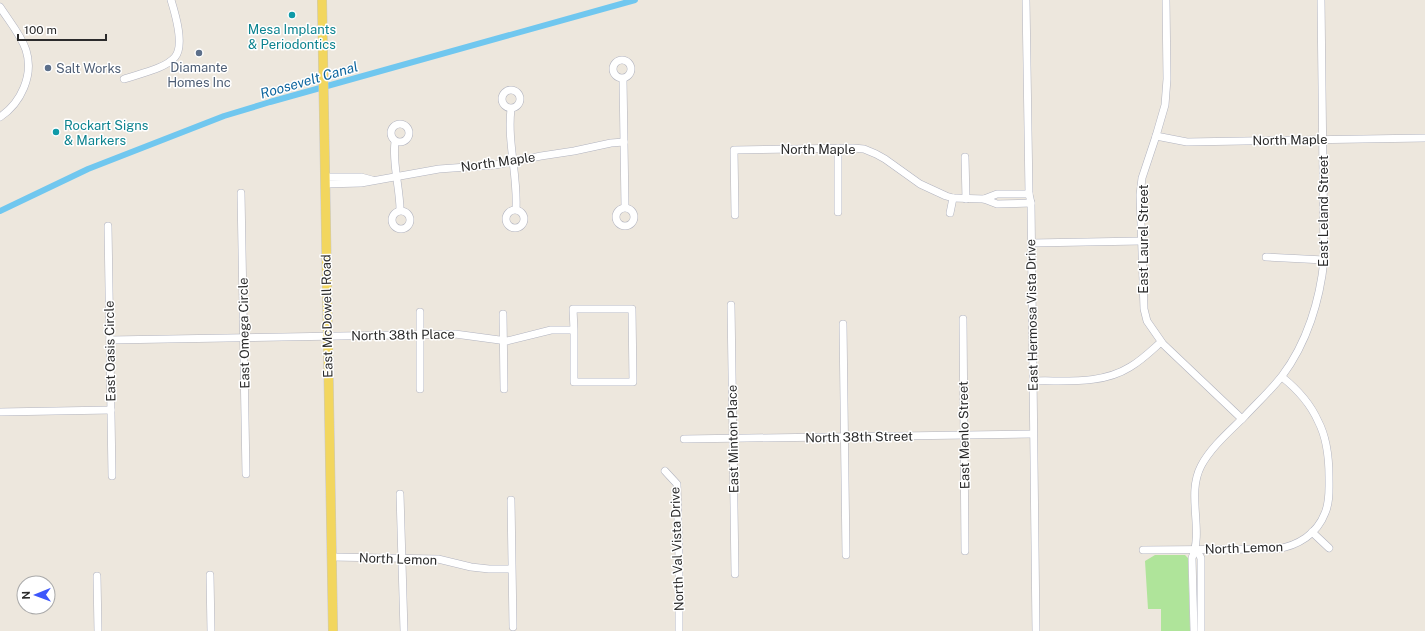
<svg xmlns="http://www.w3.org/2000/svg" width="1425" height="631" viewBox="0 0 1425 631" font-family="'Public Sans',sans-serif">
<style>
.green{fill:#afe49a}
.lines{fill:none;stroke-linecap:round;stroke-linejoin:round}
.canal{stroke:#70c7ef;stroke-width:6}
.minor-casing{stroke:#b1b3bf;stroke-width:8}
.major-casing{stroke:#c8c8c8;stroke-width:10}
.minor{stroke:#fff;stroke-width:7}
.major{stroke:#f2d65e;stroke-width:9}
.culture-dot{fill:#0f9aa8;stroke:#fff;stroke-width:1.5}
.service-dot{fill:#5c6f8a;stroke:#fff;stroke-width:1.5}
.labels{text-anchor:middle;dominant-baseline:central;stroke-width:3;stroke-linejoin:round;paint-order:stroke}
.culture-label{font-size:13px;fill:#0d838f;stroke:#fff}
.service-label{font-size:13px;fill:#4e5e75;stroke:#fff}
.street-label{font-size:13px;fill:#2b2b2b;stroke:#fff}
.water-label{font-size:14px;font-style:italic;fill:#0d659e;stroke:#fff}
</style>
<rect width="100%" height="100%" fill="#ede7dd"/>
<polygon class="green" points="1155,555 1185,555 1188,558 1190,631 1161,631 1161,609 1148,609 1145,561"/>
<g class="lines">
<polyline class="canal" points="0,211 88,169 224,116 270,102 635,0"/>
<g class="minor-casing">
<g id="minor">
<polyline points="1026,0 1029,194 1031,203 1036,631"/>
<polyline points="1166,0 1167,79 1165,105 1156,136 1142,178 1140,195 1144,309 1147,321 1163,344 1242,419"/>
<path d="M 0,7 C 9,21 21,35 26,50 C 34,75 21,103 0,117"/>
<circle cx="622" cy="69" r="9"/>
<path d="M 124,79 C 138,74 165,69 175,57 C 185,45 175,13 171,0"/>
<polyline points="623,79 625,207"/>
<circle cx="511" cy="99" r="9"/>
<path d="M 511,109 C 507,142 518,176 516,209"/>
<circle cx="400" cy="133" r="9"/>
<polyline points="1156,136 1187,142 1425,138"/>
<path d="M 395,142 C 392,163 400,188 400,210"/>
<polyline points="838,148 838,212"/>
<polyline points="965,157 966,199"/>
<polyline points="325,177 361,177 372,180"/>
<polyline points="325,184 361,183 439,169 495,165 541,156 574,151 611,143 624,142"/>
<polyline points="241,193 246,474"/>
<polyline points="984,199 997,194 1029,194"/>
<circle cx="625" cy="217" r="9"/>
<circle cx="515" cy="219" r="9"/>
<circle cx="401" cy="220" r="9"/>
<polyline points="950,213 953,198"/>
<polyline points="735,215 734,150 853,148 864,149 876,154 885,159 920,184 946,196 953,198 984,199 997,204 1031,203"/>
<polyline points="108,226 112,476"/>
<polyline points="1032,243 1141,241"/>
<polyline points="1266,257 1324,260"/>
<polyline points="731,305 735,574"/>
<polyline points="420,312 420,389"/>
<polyline points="503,314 504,389"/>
<polyline points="963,319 965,551"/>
<polyline points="843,324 846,555"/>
<polyline points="110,340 455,334 507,341 551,330 574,330 573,309 632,309 633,382 574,382 574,330"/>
<path d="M 1033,381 C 1065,380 1101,385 1130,367 C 1142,360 1151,351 1161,342"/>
<polyline points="0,412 111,410"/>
<polyline points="684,439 1033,434"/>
<polyline points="665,471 677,484 679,558 679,631"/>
<polyline points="400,494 404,631"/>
<polyline points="511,500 513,627"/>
<polyline points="1312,532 1329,548"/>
<polyline points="1196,549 1201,558 1201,631"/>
<path d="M 1143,550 L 1276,549 C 1298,546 1317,534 1325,513 C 1330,502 1329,489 1329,477 C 1329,457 1327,438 1318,421 C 1310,403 1297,389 1282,377"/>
<polyline points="332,557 438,559 471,567 489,569 511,569"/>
<polyline points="210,575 211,631"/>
<polyline points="97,576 98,631"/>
<path d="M 1194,631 L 1192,558 C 1204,530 1186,495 1201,466 C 1211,447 1230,431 1245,416 C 1257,403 1271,390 1282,376 C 1307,343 1320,300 1324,260 L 1321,0"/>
</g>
</g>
<g class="major-casing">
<polyline id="major" points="322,0 333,631"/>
</g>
<use href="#minor" class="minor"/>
<use href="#major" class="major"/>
</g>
<g class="culture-dot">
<circle cx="292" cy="15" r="4"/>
<circle cx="56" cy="132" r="4"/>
</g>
<g class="service-dot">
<circle cx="199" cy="53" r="4"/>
<circle cx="48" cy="68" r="4"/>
</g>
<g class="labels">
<g class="culture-label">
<text x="292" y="29">Mesa Implants<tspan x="292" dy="15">&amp; Periodontics</tspan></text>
<text x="64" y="125" text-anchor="start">Rockart Signs<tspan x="64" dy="15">&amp; Markers</tspan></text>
</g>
<g class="service-label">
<text x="199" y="67">Diamante<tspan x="199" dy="15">Homes Inc</tspan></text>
<text x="56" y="68" text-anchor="start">Salt Works</text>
</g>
<g class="street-label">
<text transform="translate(1290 140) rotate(-1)">North Maple</text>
<text x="818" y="149">North Maple</text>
<text transform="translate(498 162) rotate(-8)">North Maple</text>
<text transform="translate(1323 211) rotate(-90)">East Leland Street</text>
<text transform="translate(1143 239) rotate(-90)">East Laurel Street</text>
<text transform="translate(1032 315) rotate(-91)">East Hermosa Vista Drive</text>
<text transform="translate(327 316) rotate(-91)">East McDowell Road</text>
<text transform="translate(244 333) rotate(-91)">East Omega Circle</text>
<text transform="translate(403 335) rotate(-1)">North 38th Place</text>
<text transform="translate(110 351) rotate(-91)">East Oasis Circle</text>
<text transform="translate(964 435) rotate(-91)">East Menlo Street</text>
<text transform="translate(859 437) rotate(-1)">North 38th Street</text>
<text transform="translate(733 439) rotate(-91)">East Minton Place</text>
<text transform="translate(1244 548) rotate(-2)">North Lemon</text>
<text transform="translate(677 549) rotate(-92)">North Val Vista Drive</text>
<text transform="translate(398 559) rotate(2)">North Lemon</text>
</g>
<g class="water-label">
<text transform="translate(309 80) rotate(-16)">Roosevelt Canal</text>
</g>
</g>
<g transform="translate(36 595) rotate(269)"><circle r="19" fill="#ffffff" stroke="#aaaaaa"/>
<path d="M0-3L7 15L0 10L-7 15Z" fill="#3d57fb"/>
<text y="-6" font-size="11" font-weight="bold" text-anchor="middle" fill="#2b2b2b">N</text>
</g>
<path d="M18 34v6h88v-6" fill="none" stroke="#2b2b2b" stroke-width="2"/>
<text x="24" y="34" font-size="12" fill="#2b2b2b" stroke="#ffffff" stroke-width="3" paint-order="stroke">100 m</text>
</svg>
